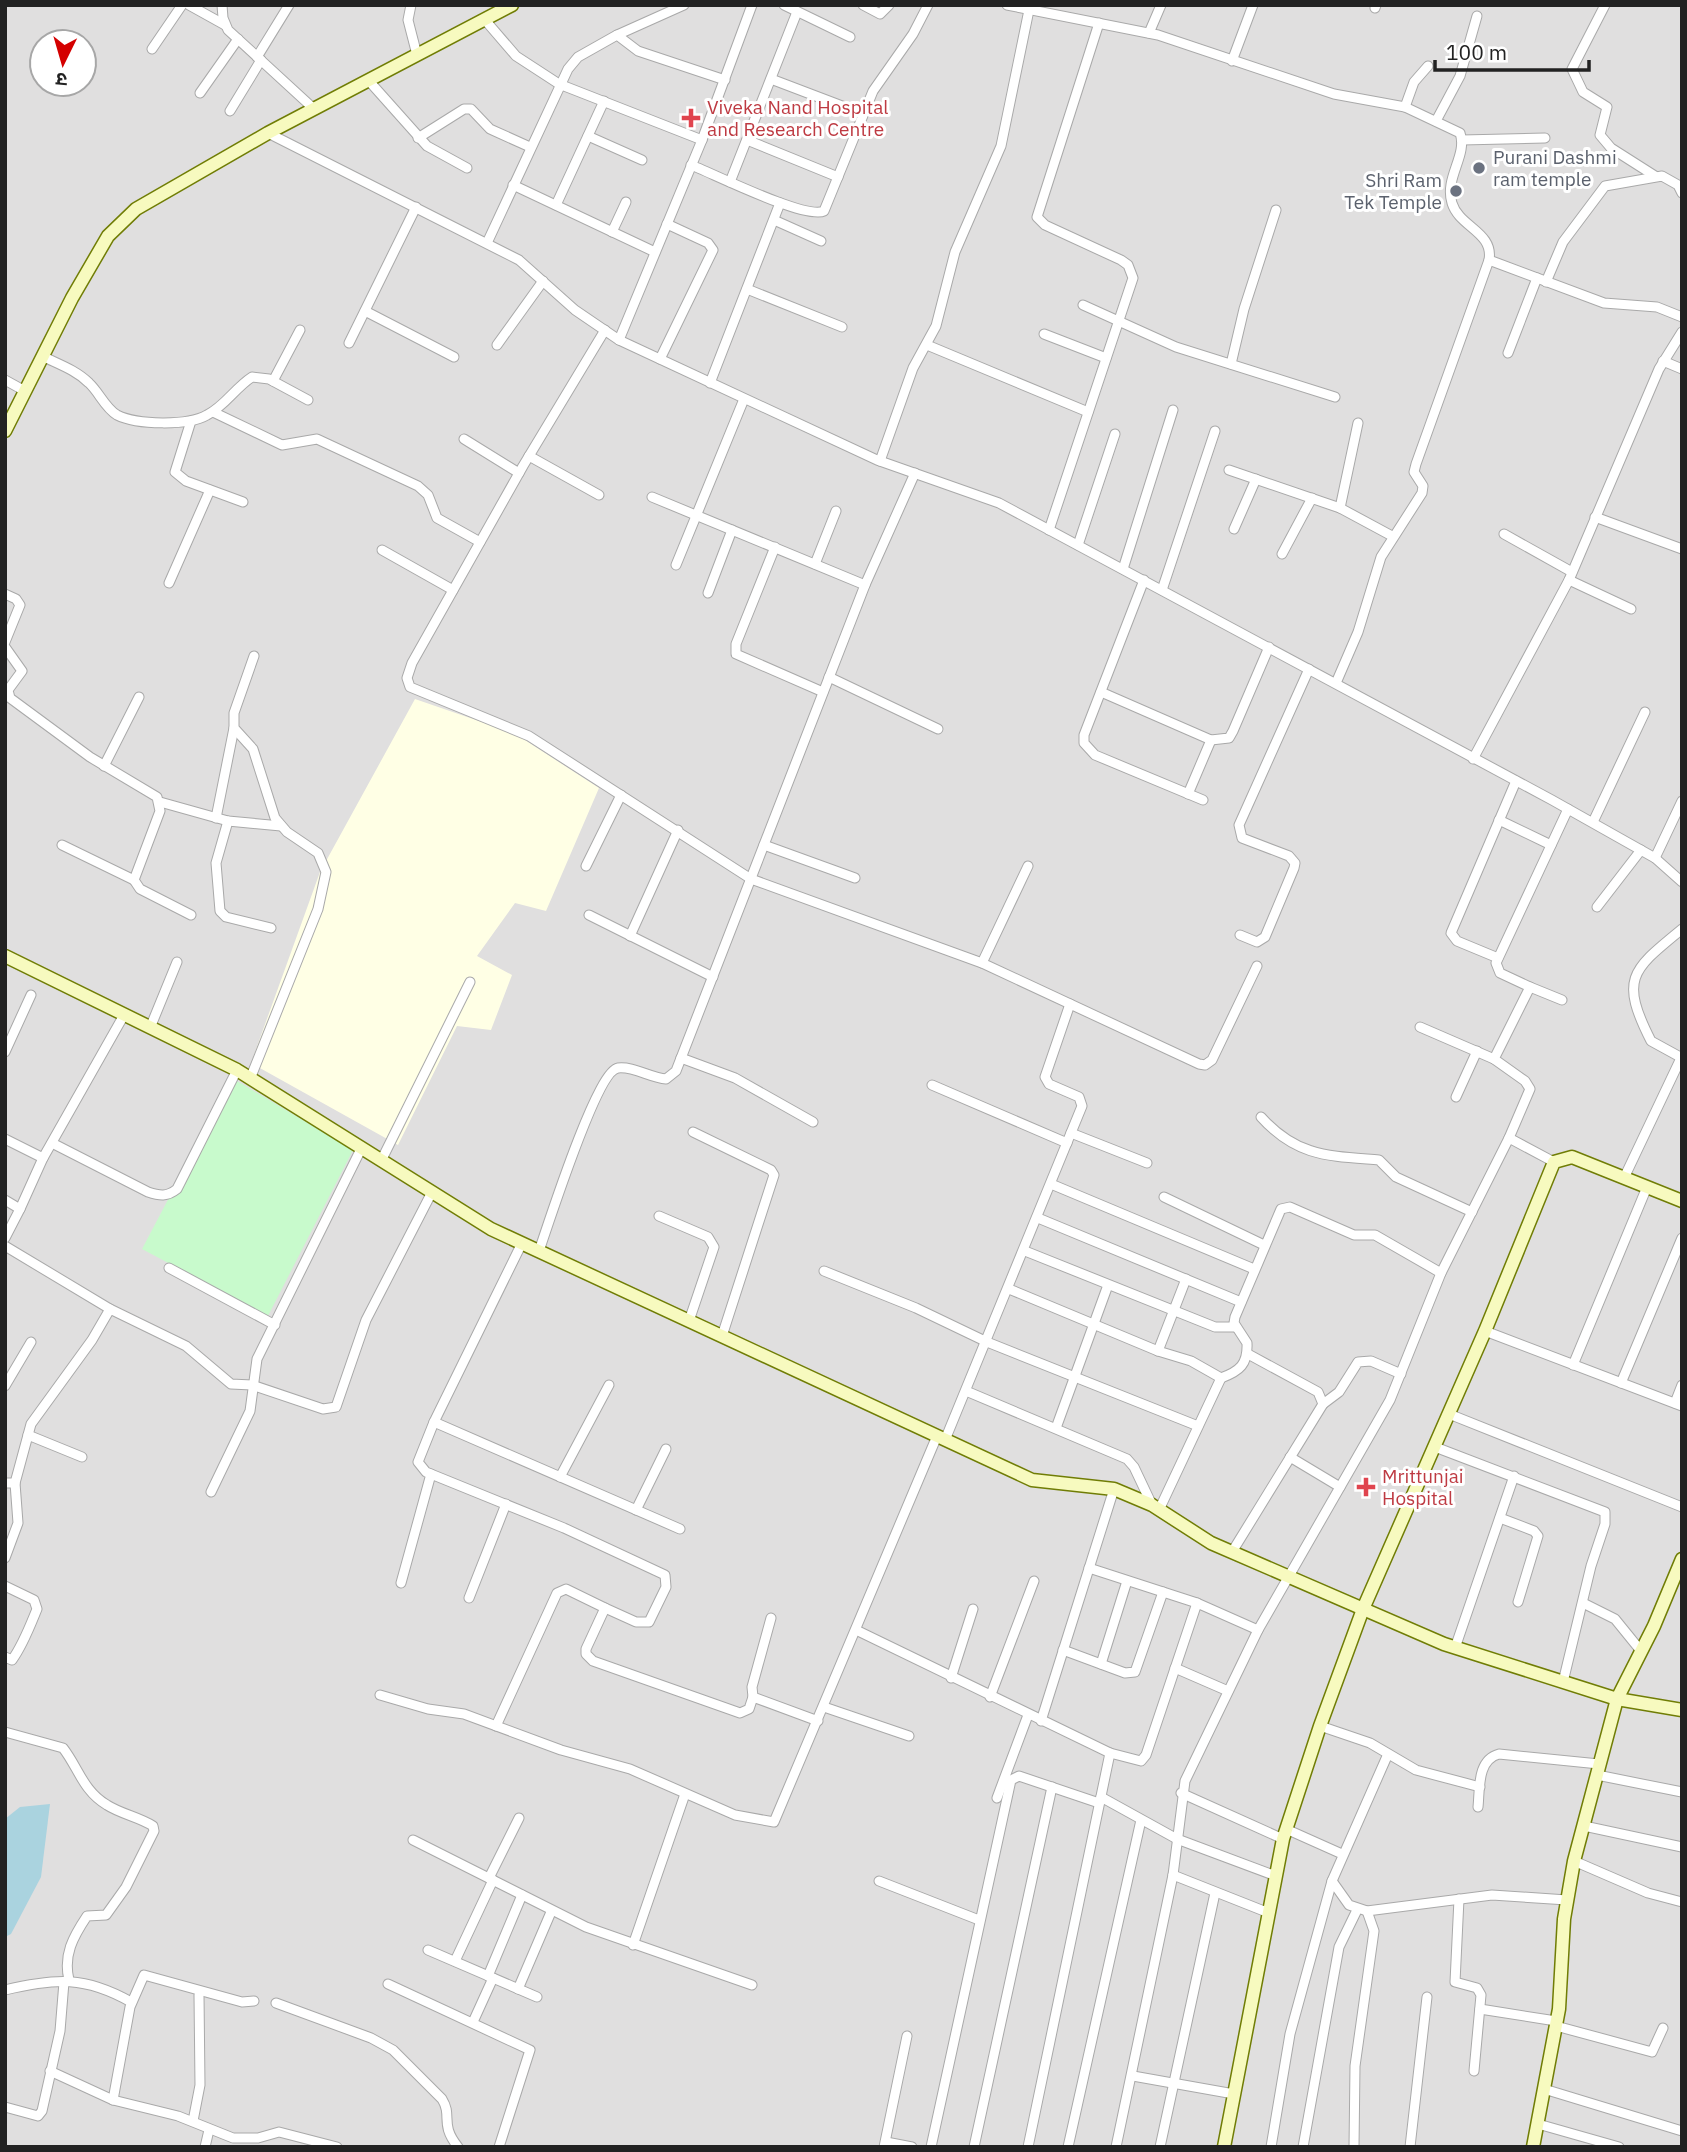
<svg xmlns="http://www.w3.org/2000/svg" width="1687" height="2152" viewBox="0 0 1687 2152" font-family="'IBM Plex Sans','Noto Sans Devanagari',sans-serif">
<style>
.residential{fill:#e0dfdf;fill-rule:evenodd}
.education{fill:#ffffe5}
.park{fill:#c8facc}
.water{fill:#aad3df}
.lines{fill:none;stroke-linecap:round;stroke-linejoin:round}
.street-casing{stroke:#a9a9a9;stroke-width:11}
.secondary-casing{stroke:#707d05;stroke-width:15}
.street{stroke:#fff;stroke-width:9}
.secondary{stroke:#f7fabf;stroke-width:12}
.health-dot{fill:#e0444e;stroke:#fff;stroke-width:2.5}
.worship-dot{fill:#6b7280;stroke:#fff;stroke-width:2.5}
.labels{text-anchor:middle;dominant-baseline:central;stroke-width:6;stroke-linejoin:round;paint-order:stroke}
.health-label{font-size:19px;fill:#be3a42;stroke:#fff;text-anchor:start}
.worship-label{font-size:19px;fill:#5b616d;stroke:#fff;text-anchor:start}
</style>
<rect width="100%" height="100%" fill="#f2efe9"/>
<path class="residential" d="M 5,5 L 1682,5 L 1682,2147 L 5,2147 ZM 42,42 L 84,42 L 84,84 L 42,84 Z"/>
<polygon class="education" points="415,699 514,733 599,788 546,911 515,903 477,956 512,975 491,1030 457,1026 398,1145 251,1063 320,872"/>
<polygon class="park" points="232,1078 353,1150 268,1316 142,1249"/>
<polygon class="water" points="50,1804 41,1877 11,1934 5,1937 5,1819 20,1807"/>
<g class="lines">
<g class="street-casing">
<g id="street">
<polyline points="189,5 225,25"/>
<polyline points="222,5 223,18 228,30 314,109"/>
<polyline points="411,5 408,20 417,55"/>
<polyline points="784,5 850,37"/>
<polyline points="863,5 880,14 889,5"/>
<path d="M 1007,5 L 1158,35 L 1334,94 L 1405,107 L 1460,133 C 1468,155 1444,178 1452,203 C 1459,227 1494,232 1489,260 L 1416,464 L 1414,472 L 1423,486 L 1422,493 L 1381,557 L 1358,632 L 1336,683"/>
<polyline points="1605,5 1572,69 1583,92 1607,107 1600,135 1611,148 1655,176"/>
<polyline points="1375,8 1376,5"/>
<polyline points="485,20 516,56 559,84 702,140"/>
<polyline points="1149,33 1161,5"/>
<polyline points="617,35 684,5"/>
<polyline points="152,49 182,5"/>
<polyline points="257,57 289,5"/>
<polyline points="1232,61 1253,5"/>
<polyline points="771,79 863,114"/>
<polyline points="369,81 427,146 467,168"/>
<polyline points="200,93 238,39"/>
<polyline points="1405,107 1414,82 1428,66"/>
<polyline points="230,111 261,60"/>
<polyline points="1436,121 1460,76 1477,16"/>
<polyline points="268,133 519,260 575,310 619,340 877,460 999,503 1552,800 1655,858 1682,882"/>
<polyline points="588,136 642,160"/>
<polyline points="418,138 464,109 471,109 490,129 530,147"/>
<polyline points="747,140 838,177"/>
<polyline points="1462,140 1545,138"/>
<path d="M 691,165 C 714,174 806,220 824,211 L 873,91 L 913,34 L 928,5"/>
<polyline points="730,182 797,12"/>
<polyline points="513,185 655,252"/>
<polyline points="556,205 604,101"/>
<polyline points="774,220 821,241"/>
<polyline points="612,232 626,202"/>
<polyline points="487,243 568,69 578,57 617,35 638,51 725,80"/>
<polyline points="1489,260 1604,303 1657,307 1682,317"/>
<polyline points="1546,282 1563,242 1605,186 1662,176 1678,185 1682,193"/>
<polyline points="747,289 842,327"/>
<polyline points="1083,305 1176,347 1335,397"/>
<polyline points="365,311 454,357"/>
<polyline points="605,330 523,466 412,663 407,678 410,687 529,736 751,879 982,963 1199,1064 1205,1065 1212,1060 1257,966"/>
<polyline points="1044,334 1106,358"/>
<polyline points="619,340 702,140 752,5"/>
<polyline points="349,343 416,207"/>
<polyline points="497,345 543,281"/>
<polyline points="927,345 1088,412"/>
<polyline points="1508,353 1537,278"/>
<path d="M 42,356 C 58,364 76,370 89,383 C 99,392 105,408 117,415 C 137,425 188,426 207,415 C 225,406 235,388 252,377 L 269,379 L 308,400"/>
<polyline points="660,359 713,250 708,243 667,224"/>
<polyline points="1663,361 1682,369"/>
<polyline points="1231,364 1244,309 1276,210"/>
<polyline points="5,380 25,391"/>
<polyline points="273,381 300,330"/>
<polyline points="710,383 780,203"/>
<polyline points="213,412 282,445 317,439 418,486 428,495 437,518 480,542"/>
<polyline points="191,421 175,472 186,481 243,502"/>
<polyline points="464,439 519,473"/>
<polyline points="529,456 599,495"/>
<polyline points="880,461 913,368 936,326 955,252 1001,146 1029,10"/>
<polyline points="1229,470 1340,508 1392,536"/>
<polyline points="652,497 865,585"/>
<polyline points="1340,508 1358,423"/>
<polyline points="1595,517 1682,549"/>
<polyline points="1234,529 1256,479"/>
<polyline points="1049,530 1133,278 1128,265 1121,260 1045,225 1037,217 1099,23"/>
<polyline points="1504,534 1572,572"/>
<polyline points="1078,545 1115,434"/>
<polyline points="775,547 736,644 736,654 823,692"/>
<polyline points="382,550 453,590"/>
<polyline points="1282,554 1312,498"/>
<polyline points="815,564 836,511"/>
<polyline points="676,565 744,399"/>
<polyline points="1123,569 1173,410"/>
<polyline points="1144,580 1084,735 1084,743 1095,755 1203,800"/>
<polyline points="1569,580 1631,609"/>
<polyline points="169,583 210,490"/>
<polyline points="1162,590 1215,431"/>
<polyline points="708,593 732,530"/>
<polyline points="5,594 16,599 20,605 5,642"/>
<polyline points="5,647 22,671 8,690 10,698 90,757 157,797 160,811 134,880 140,889 191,915"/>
<polyline points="829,677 938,729"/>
<polyline points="1101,692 1211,740 1229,738 1233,731 1269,647"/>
<polyline points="1473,759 1569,580 1659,369 1682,332"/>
<polyline points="104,766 139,697"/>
<polyline points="1188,794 1211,740"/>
<polyline points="160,802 228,821 281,826"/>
<polyline points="216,818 234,728"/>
<polyline points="1499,820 1551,845"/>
<polyline points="228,821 216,863 220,911 226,917 271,928"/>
<polyline points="1593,822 1645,712"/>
<polyline points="62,845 134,880"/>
<polyline points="764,845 855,878"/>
<polyline points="1655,858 1682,801"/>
<polyline points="586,866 621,795"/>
<polyline points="1597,907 1641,850"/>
<polyline points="589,915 713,977"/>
<path d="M 1682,929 C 1632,970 1619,978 1651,1041 L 1682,1058"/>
<polyline points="1240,935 1257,942 1265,937 1294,868 1295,863 1289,856 1242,838 1239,825 1309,669"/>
<polyline points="630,936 678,830"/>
<polyline points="1498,958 1457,941 1451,933 1516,781"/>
<polyline points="982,963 1028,866"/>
<polyline points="1530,987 1562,1000"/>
<polyline points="1420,1027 1494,1059"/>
<polyline points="150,1028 177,962"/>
<polyline points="5,1052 31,995"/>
<polyline points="681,1058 735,1078 813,1122"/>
<polyline points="250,1079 318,909 326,872 318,853 287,832 275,818 253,749 234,728 234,713 254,656"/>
<polyline points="932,1085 1067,1143"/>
<polyline points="1456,1097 1477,1051"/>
<path d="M 1261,1117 C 1297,1157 1329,1156 1379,1160 L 1396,1177 L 1472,1212"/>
<polyline points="693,1132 771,1170 774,1175 722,1336"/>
<polyline points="1071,1133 1147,1163"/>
<polyline points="5,1139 43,1158"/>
<path d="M 52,1143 L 148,1192 C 160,1196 167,1197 177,1189 L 237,1070"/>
<polyline points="382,1159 470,982"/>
<polyline points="1554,1162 1509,1138 1530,1089 1525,1081 1494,1059 1530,987 1500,973 1496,963 1568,809"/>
<polyline points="1624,1178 1681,1058"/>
<polyline points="1051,1184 1254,1269"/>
<polyline points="1164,1197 1264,1245"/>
<polyline points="5,1200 20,1209 43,1158 124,1015"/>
<polyline points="659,1216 708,1237 714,1247 689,1321"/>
<polyline points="1038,1218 1241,1302"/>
<polyline points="5,1238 20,1209"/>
<polyline points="522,1243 434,1422 680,1529"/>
<polyline points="5,1246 110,1309"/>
<path d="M 539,1251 C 548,1225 597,1071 618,1068 C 633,1066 651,1078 666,1079 L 676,1071 L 865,585 L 915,473"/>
<polyline points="1025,1251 1215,1327 1236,1327"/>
<polyline points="169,1268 275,1325"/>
<polyline points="824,1271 916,1308 987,1342 1198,1426"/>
<polyline points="1009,1289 1158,1351 1191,1361 1221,1378 1159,1510"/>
<polyline points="1485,1331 1682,1406"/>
<polyline points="1158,1351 1186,1279"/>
<polyline points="1573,1365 1647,1187"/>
<path d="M 1221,1378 C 1240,1371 1248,1364 1247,1343 L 1234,1323 L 1235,1317 L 1281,1209 L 1290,1207 L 1354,1235 L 1375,1235 L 1441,1273"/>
<polyline points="1621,1383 1682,1238"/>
<polyline points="5,1386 31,1342"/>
<polyline points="966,1391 1127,1459 1134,1467 1152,1505"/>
<polyline points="1675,1403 1682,1385"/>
<polyline points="1323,1404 1339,1392 1358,1362 1371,1361 1401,1374"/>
<polyline points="1449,1414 1682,1507"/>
<polyline points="434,1422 418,1462 426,1472 564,1528 665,1575 666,1587 649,1622 636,1622 605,1608"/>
<polyline points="1056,1428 1108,1285"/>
<polyline points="28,1435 82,1457"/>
<polyline points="945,1440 1082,1106 1079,1097 1049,1084 1045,1077 1070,1004"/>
<polyline points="1435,1447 1605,1512 1605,1524 1591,1566 1563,1682"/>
<polyline points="1290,1457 1340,1487"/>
<polyline points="560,1477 609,1385"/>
<polyline points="5,1483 15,1483 31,1424 92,1340 110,1309 186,1346 231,1384 252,1385 323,1409 336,1407 366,1320 432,1192"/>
<polyline points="211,1492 250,1411 257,1359 362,1147"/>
<polyline points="636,1510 666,1449"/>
<polyline points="1500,1518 1534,1531 1538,1536 1518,1602"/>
<polyline points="1232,1552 1323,1404 1318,1392 1248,1354"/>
<polyline points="5,1558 18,1523 15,1483"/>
<polyline points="1089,1568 1197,1603"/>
<polyline points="401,1583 431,1474"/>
<path d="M 5,1586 L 34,1600 L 37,1609 C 30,1626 23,1645 12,1660 L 5,1657"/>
<polyline points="469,1598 506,1504"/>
<polyline points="1583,1603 1615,1619 1641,1651"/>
<polyline points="771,1618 752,1687 753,1697 818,1721"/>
<polyline points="856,1630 1110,1753 1141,1761 1146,1755 1197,1603 1258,1630"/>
<polyline points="1455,1648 1514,1476"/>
<polyline points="1063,1650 1125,1673 1135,1672 1163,1592"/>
<polyline points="1101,1664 1127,1581"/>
<polyline points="1175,1668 1228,1691"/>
<polyline points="951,1678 973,1609"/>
<polyline points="380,1695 428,1709 464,1714 561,1750 630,1769 735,1815 774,1822 937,1436"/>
<polyline points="990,1697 1034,1581"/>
<polyline points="824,1707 909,1736"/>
<polyline points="1041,1721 1114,1489"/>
<polyline points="496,1726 557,1593 566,1589 605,1608 586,1649 586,1654 593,1661 740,1713 749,1709 753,1697"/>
<polyline points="1320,1726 1370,1743 1416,1770 1480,1787"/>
<path d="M 5,1732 L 63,1748 C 78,1767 83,1791 107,1805 C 121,1814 139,1817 153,1826 L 154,1831 L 126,1887 L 106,1915 L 87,1916 C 73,1937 63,1955 69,1980 L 64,1982 L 60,2031 L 42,2111 L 38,2116 L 5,2107"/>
<polyline points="1597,1775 1682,1792"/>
<polyline points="1181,1793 1283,1839"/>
<polyline points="1101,1797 1177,1839 1276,1876"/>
<polyline points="997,1798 1028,1715"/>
<path d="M 1478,1807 C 1480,1788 1477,1760 1499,1754 L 1599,1764"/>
<polyline points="1584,1826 1682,1847"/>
<polyline points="1286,1829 1342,1854"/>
<polyline points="413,1840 586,1927 752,1985"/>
<polyline points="1574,1861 1648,1893 1682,1902"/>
<polyline points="1173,1875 1269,1913"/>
<polyline points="489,1878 519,1818"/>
<polyline points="879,1881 979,1920"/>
<polyline points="1332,1881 1349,1905 1367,1911 1492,1895 1567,1900"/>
<polyline points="1459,1899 1455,1982 1477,1988 1481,1995 1474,2071"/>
<polyline points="633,1945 685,1794"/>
<polyline points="428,1950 537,1997"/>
<polyline points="455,1961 493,1880"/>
<polyline points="488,1976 522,1895"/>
<polyline points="388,1984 530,2050 499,2147"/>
<polyline points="518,1989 551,1912"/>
<path d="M 5,1990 C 56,1978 85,1976 131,2002"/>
<path d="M 276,2003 L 371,2038 L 393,2050 L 442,2099 C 453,2117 439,2123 458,2147"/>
<polyline points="1480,2009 1556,2021"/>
<polyline points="473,2022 493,1978"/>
<polyline points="1556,2026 1652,2052 1663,2028"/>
<polyline points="50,2071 113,2100 178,2116 233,2138 258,2138 279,2132 337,2147"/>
<polyline points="1133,2076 1234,2094"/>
<polyline points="1544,2089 1682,2131"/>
<polyline points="113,2100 130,2007 144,1975 242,2002 254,2001"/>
<polyline points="193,2121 200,2085 199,1995"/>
<polyline points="1538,2124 1619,2147"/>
<polyline points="886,2142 912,2147"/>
<polyline points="205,2147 209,2130"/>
<polyline points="884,2147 907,2036"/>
<polyline points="931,2147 1011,1780 1019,1776 1099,1803"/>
<polyline points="974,2147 1052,1787"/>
<polyline points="1028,2147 1110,1753"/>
<polyline points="1068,2147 1141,1820"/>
<polyline points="1116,2147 1173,1875 1185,1781 1258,1630 1390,1400 1441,1273 1509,1138"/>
<polyline points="1160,2147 1215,1893"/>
<polyline points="1271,2147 1290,2034 1332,1881 1388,1754"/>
<polyline points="1303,2147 1339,1947 1357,1910"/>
<polyline points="1354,2147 1355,2066 1374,1931 1367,1911"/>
<polyline points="1410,2147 1427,1997"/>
</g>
</g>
<g class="secondary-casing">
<g id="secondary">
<polyline points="5,431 72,298 108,236 136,209 268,133 512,5"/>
<polyline points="5,956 237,1070 491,1229 1032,1480 1114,1489 1152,1505 1211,1543 1444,1644 1617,1699 1682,1710"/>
<polyline points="1224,2147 1283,1839 1320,1726 1363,1609 1485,1331 1554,1162 1572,1157 1682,1201"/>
<polyline points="1533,2147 1559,2009 1564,1919 1574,1861 1617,1699 1654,1626 1682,1559"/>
</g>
</g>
<use href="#street" class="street"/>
<use href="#secondary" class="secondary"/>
</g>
<g class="health-dot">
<path d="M687.5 107.5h7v7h7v7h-7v7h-7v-7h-7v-7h7z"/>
<path d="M1362.5 1476.5h7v7h7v7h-7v7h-7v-7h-7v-7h7z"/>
</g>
<g class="worship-dot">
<circle cx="1479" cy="168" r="7"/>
<circle cx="1456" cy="191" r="7"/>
</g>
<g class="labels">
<g class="health-label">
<text x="707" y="107">Viveka Nand Hospital<tspan x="707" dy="22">and Research Centre</tspan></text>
<text x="1382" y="1476">Mrittunjai<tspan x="1382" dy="22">Hospital</tspan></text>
</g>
<g class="worship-label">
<text x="1493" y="157">Purani Dashmi<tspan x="1493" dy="22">ram temple</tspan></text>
<text x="1442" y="180" text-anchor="end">Shri Ram<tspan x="1442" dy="22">Tek Temple</tspan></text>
</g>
</g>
<rect width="1687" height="2152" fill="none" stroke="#222222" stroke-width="14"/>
<g transform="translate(63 63) rotate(185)"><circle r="33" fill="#ffffff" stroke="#a7a7a7" stroke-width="2"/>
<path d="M0-5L12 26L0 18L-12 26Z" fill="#d40000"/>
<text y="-10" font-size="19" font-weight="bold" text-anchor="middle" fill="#222222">उ</text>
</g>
<path d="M1435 60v10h154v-10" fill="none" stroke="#222222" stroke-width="3.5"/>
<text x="1446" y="60" font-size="21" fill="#222222" stroke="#ffffff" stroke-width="5" paint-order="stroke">100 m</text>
</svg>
